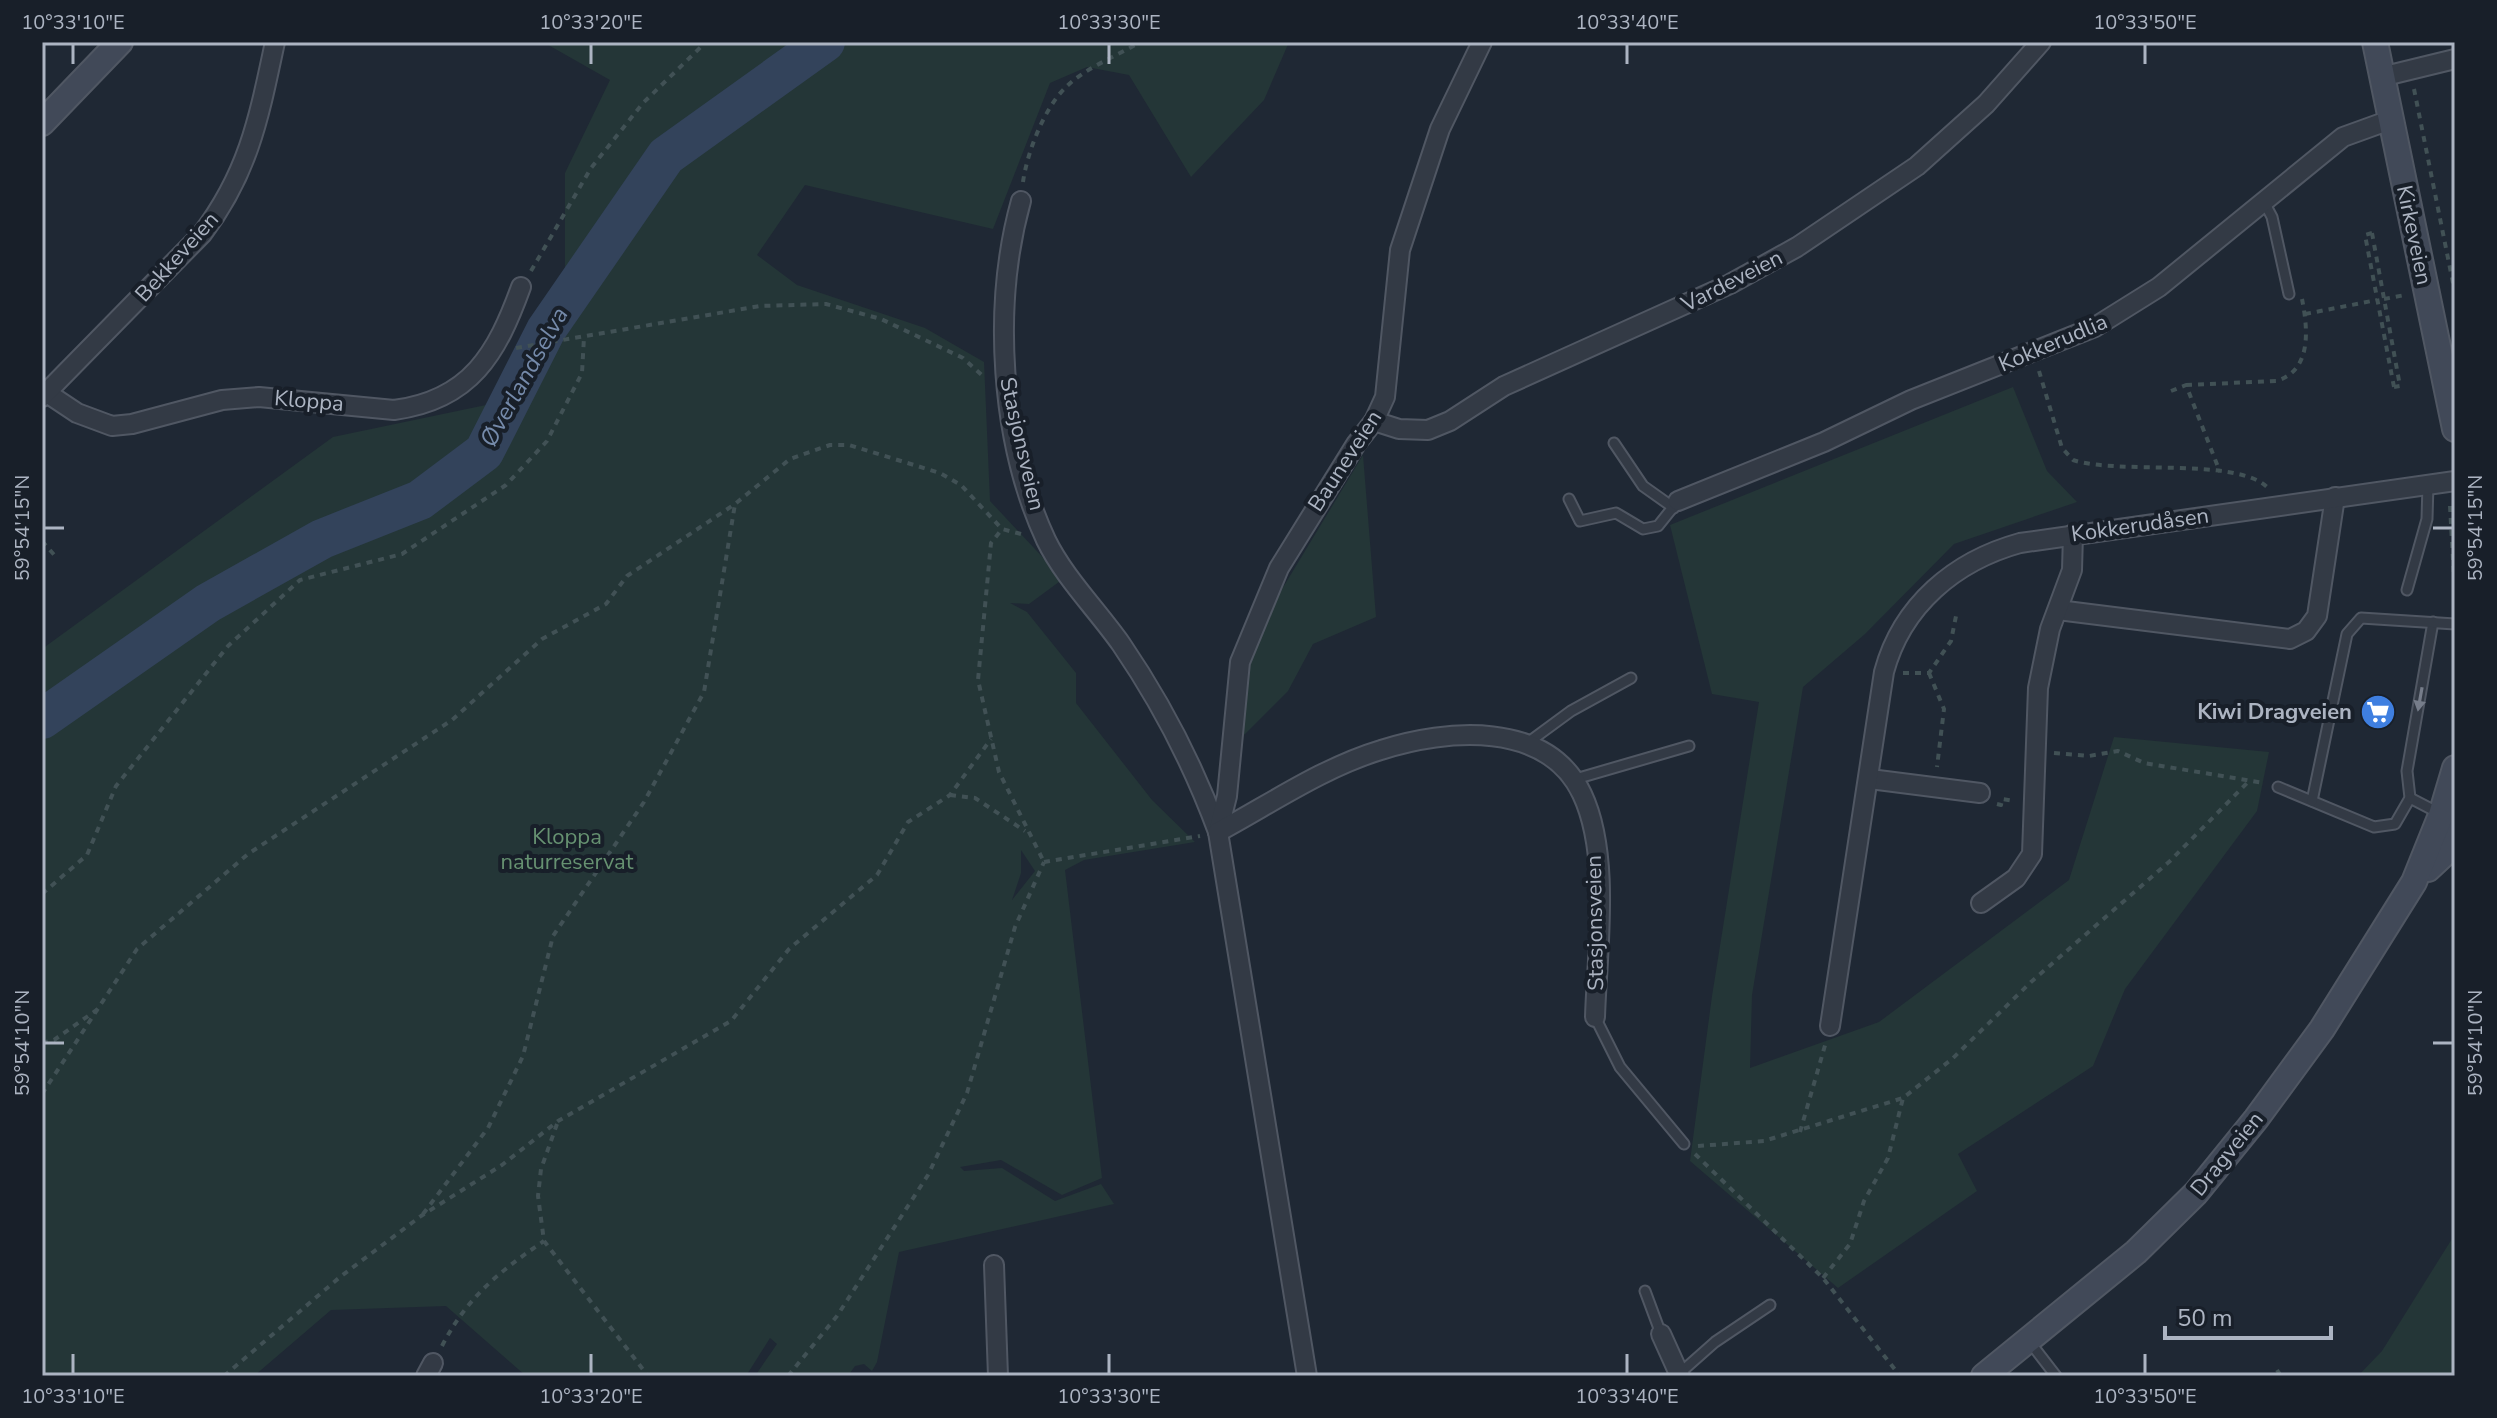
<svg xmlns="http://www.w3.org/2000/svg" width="2497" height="1418" viewBox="0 0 2497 1418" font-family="'Nunito Sans',sans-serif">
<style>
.green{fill:#243637;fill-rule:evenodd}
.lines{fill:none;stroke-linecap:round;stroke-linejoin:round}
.river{stroke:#33435b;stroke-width:40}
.service-casing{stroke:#505763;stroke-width:13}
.minor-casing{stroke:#505763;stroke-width:22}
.secondary-casing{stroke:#505763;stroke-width:28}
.path{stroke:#415155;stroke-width:4;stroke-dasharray:6 6;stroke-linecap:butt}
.service{stroke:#333a45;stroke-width:9}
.minor{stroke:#333a45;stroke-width:18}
.secondary{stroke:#414958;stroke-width:24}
.oneway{fill:#767d8a}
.ticks{fill:none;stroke:#acb4c2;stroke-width:3}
.labels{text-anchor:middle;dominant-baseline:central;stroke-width:8;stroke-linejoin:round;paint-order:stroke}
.street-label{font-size:22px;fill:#acb4c2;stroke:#181f29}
.poi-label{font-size:22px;font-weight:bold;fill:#acb4c2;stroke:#181f29;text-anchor:end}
.park-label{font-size:22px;fill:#669171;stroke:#181f29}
.water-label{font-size:24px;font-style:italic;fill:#758aaa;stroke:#181f29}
.neatline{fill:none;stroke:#acb4c2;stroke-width:3}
.ticks-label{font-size:20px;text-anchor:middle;fill:#acb4c2}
</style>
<rect width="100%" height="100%" fill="#1f2834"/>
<g class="green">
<path d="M 543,42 L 1289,42 L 1264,100 L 1191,177 L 1129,75 L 1087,67 L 1050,83 L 993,229 L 805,185 L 757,255 L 797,285 L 925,328 L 984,362 L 990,501 L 1063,579 L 1029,604 L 1010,603 L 1027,612 L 1076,673 L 1076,703 L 1152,800 L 1195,842 L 1084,860 L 1065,870 L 1102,1178 L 1062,1195 L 1001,1160 L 960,1167 L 964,1171 L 1002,1168 L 1055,1201 L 1101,1184 L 1114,1204 L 899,1252 L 877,1362 L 872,1371 L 864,1364 L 855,1366 L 848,1376 L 755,1376 L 777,1344 L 770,1338 L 746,1376 L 526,1376 L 446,1306 L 331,1310 L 254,1376 L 42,1376 L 42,649 L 333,437 L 486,405 L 565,302 L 565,173 L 610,80 ZM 1021,850 L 1035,871 L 1012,900 L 1021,873 Z"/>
<polygon points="2013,387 2047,471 2077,502 1954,544 1865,634 1803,687 1752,995 1750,1068 1879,1022 2069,880 2114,737 2269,752 2257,811 2125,989 2093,1066 1958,1154 1977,1191 1838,1288 1690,1161 1712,996 1759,702 1712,694 1670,525"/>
<polygon points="1363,455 1376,617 1313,644 1288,691 1241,738 1249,669 1264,619"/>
<polygon points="2455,1234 2455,1376 2358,1376 2382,1351"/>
</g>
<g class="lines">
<polyline class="river" points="42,719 208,603 322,539 420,500 484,452 546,330 666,156 825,42"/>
<g class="service-casing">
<g id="service">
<polyline points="2264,202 2272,217 2289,294"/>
<polyline points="1614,443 1643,486 1674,508"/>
<polyline points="1569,499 1580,521 1616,513 1643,529 1658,526 1678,501"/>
<polyline points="2407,590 2427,519 2428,484"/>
<polyline points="1526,744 1571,711 1631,678"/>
<polyline points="1572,780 1689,746"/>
<polyline points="2278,787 2374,827 2395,824 2410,798 2407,771 2433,622"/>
<polyline points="2410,798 2439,813"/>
<polyline points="2312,801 2347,634 2361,618 2455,624"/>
<polyline points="1595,1017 1620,1067 1684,1144"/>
<polyline points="1645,1291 1661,1334"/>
<polyline points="2029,1341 2056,1376"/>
<polyline points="1680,1373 1715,1342 1770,1305"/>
</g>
</g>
<g class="minor-casing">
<g id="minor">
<polyline points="2381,77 2455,59"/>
<path d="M 1021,201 C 992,305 1000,441 1046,540 C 1064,577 1097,610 1121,644 C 1162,704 1193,764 1218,832"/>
<path d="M 47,393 L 77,413 L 112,426 L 132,424 L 222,400 L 259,397 L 394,410 C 471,400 497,353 521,287"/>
<path d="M 42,397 L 202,234 C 249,172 259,117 275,42"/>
<polyline points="1374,421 1399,429 1428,430 1450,421 1504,386 1730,284 1797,247 1917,166 1986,104 2041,42"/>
<polyline points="1678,501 1824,442 1911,400 2095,327 2159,287 2343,137 2390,120"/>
<polyline points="2058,610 2290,639 2306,631 2317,616 2335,497"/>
<polyline points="1870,779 1980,793"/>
<polyline points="1218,832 1227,796 1240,662 1279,568 1356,444 1374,421 1385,397 1400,250 1440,129 1482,42"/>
<polyline points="1981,903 2016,878 2032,854 2038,688 2050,629 2072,570 2073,534"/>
<path d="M 1830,1026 L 1884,672 C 1902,605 1955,561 2020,543 L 2455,481"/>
<polyline points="994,1265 998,1376"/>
<polyline points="1661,1334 1680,1376"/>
<polyline points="426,1376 433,1363"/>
<path d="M 1307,1376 L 1218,832 C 1270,804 1324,767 1381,750 C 1446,729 1547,720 1582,794 C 1611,855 1597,951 1595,1017"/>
</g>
</g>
<g class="secondary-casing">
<g id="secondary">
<polyline points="2375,42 2455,429"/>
<polyline points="42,123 120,42"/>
<polyline points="2428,869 2443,855 2455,829"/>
<polyline points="1984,1376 2136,1252 2196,1193 2256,1119 2322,1029 2414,882 2441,815 2455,768"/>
</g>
</g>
<g class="path">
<polyline points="2414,89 2455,293"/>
<path d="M 1023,182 C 1027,153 1044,108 1066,87 C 1085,68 1117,56 1140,42"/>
<polyline points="2372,233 2365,235 2394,387"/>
<polyline points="2372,233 2400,386 2394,387"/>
<polyline points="531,271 591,168 643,103 706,42"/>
<polyline points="2384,299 2405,295"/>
<polyline points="2305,314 2377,300"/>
<polyline points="516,348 760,306 826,304 881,319 963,358 985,378"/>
<path d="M 2039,371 L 2062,448 L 2073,460 C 2119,475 2235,457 2267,487"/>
<path d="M 2186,385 L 2276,381 C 2312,371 2308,329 2302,299"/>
<polyline points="2171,391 2186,385 2220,472"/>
<polyline points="2450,506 2455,596"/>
<polyline points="1021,534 1002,529 991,543 978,680 999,772 1044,862"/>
<polyline points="42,541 56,557"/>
<polyline points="1903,673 1929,673 1951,641 1956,616"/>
<polyline points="1929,673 1944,709 1937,767"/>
<polyline points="2054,753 2089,756 2118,751 2144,763 2264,783"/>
<polyline points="950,795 975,798 1025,831"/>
<polyline points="1997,804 2001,805 2002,799 2015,801"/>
<polyline points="1044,862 1200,836"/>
<polyline points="42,894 87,855 116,786 228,646 300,580 402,554 506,485 547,441 582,373 584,337"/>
<polyline points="42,1043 54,1040 98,1009"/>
<polyline points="42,1094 137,949 248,854 452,720 542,639 606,604 627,576 735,504 790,459 830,445 849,445 940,473 961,485 1002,529"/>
<polyline points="557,1124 541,1169 538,1196 544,1241 648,1376"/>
<polyline points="1800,1132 1826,1042"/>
<polyline points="1698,1146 1764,1141 1903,1098 1952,1059 2031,982 2170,861 2250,780"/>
<polyline points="1695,1154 1823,1278 1900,1376"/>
<polyline points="423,1214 488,1128 523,1056 553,936 644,802 704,692 735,504"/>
<polyline points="1823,1278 1850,1244 1864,1201 1888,1158 1903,1098"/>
<path d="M 442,1346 C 467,1297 500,1271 544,1241"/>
<polyline points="2277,1370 2281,1376"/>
<polyline points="224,1376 340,1277 421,1216 502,1165 558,1121 731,1021 789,949 877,875 908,822 950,795 991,739"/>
<polyline points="788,1376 837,1316 928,1175 967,1093 1015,927 1044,862"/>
</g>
<use href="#service" class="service"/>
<use href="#minor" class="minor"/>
<use href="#secondary" class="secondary"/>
</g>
<defs><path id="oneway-solid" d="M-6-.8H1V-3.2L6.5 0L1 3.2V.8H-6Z" transform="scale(2)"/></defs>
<use class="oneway" href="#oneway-solid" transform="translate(2420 699) rotate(100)"/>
<path class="ticks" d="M 73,44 L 73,64M 591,44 L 591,64M 1109,44 L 1109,64M 1627,44 L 1627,64M 2145,44 L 2145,64M 44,528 L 64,528M 2433,528 L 2453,528M 44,1043 L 64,1043M 2433,1043 L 2453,1043M 73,1354 L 73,1374M 591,1354 L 591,1374M 1109,1354 L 1109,1374M 1627,1354 L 1627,1374M 2145,1354 L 2145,1374"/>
<defs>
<g id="supermarket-disc" transform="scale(1.8)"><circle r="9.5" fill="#3f7fe0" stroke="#181f29"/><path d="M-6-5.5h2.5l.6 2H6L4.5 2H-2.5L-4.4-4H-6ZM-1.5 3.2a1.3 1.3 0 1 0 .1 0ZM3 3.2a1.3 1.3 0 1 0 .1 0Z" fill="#fff"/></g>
</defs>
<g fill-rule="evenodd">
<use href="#supermarket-disc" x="2378" y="712"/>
</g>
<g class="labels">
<g class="street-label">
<text transform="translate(2414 235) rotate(78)">Kirkeveien</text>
<text transform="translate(177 257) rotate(-48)">Bekkeveien</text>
<text transform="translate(1732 281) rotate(-27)">Vardeveien</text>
<text transform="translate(2053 343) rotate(-23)">Kokkerudlia</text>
<text transform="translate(309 401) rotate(5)">Kloppa</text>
<text transform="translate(1022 444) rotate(77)">Stasjonsveien</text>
<text transform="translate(1345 461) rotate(-57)">Bauneveien</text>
<text transform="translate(2140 525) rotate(-8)">Kokkerudåsen</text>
<text transform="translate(1595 923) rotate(-91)">Stasjonsveien</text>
<text transform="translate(2227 1154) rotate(-51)">Dragveien</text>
</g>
<g class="poi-label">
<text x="2352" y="712">Kiwi Dragveien</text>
</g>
<g class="park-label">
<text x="567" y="837">Kloppa<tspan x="567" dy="25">naturreservat</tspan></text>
</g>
<g class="water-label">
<text transform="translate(524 377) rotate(-61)">Øverlandselva</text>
</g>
</g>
<rect width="2497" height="1418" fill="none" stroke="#181f29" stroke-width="88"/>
<path d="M2165 1326v12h166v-12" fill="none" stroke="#acb4c2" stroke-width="4"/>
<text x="2177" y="1326" font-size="24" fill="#acb4c2" stroke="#181f29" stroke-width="6" paint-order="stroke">50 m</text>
<rect x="44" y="44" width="2409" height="1330" class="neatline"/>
<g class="ticks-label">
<text x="73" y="29">10°33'10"E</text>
<text x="591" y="29">10°33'20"E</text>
<text x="1109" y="29">10°33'30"E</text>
<text x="1627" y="29">10°33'40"E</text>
<text x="2145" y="29">10°33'50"E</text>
<text transform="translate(22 528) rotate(-90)" y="7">59°54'15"N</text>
<text transform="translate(2475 528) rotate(-90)" y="7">59°54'15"N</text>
<text transform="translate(22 1043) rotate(-90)" y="7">59°54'10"N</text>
<text transform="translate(2475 1043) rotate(-90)" y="7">59°54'10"N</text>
<text x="73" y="1403">10°33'10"E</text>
<text x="591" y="1403">10°33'20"E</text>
<text x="1109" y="1403">10°33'30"E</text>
<text x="1627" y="1403">10°33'40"E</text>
<text x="2145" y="1403">10°33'50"E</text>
</g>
</svg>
